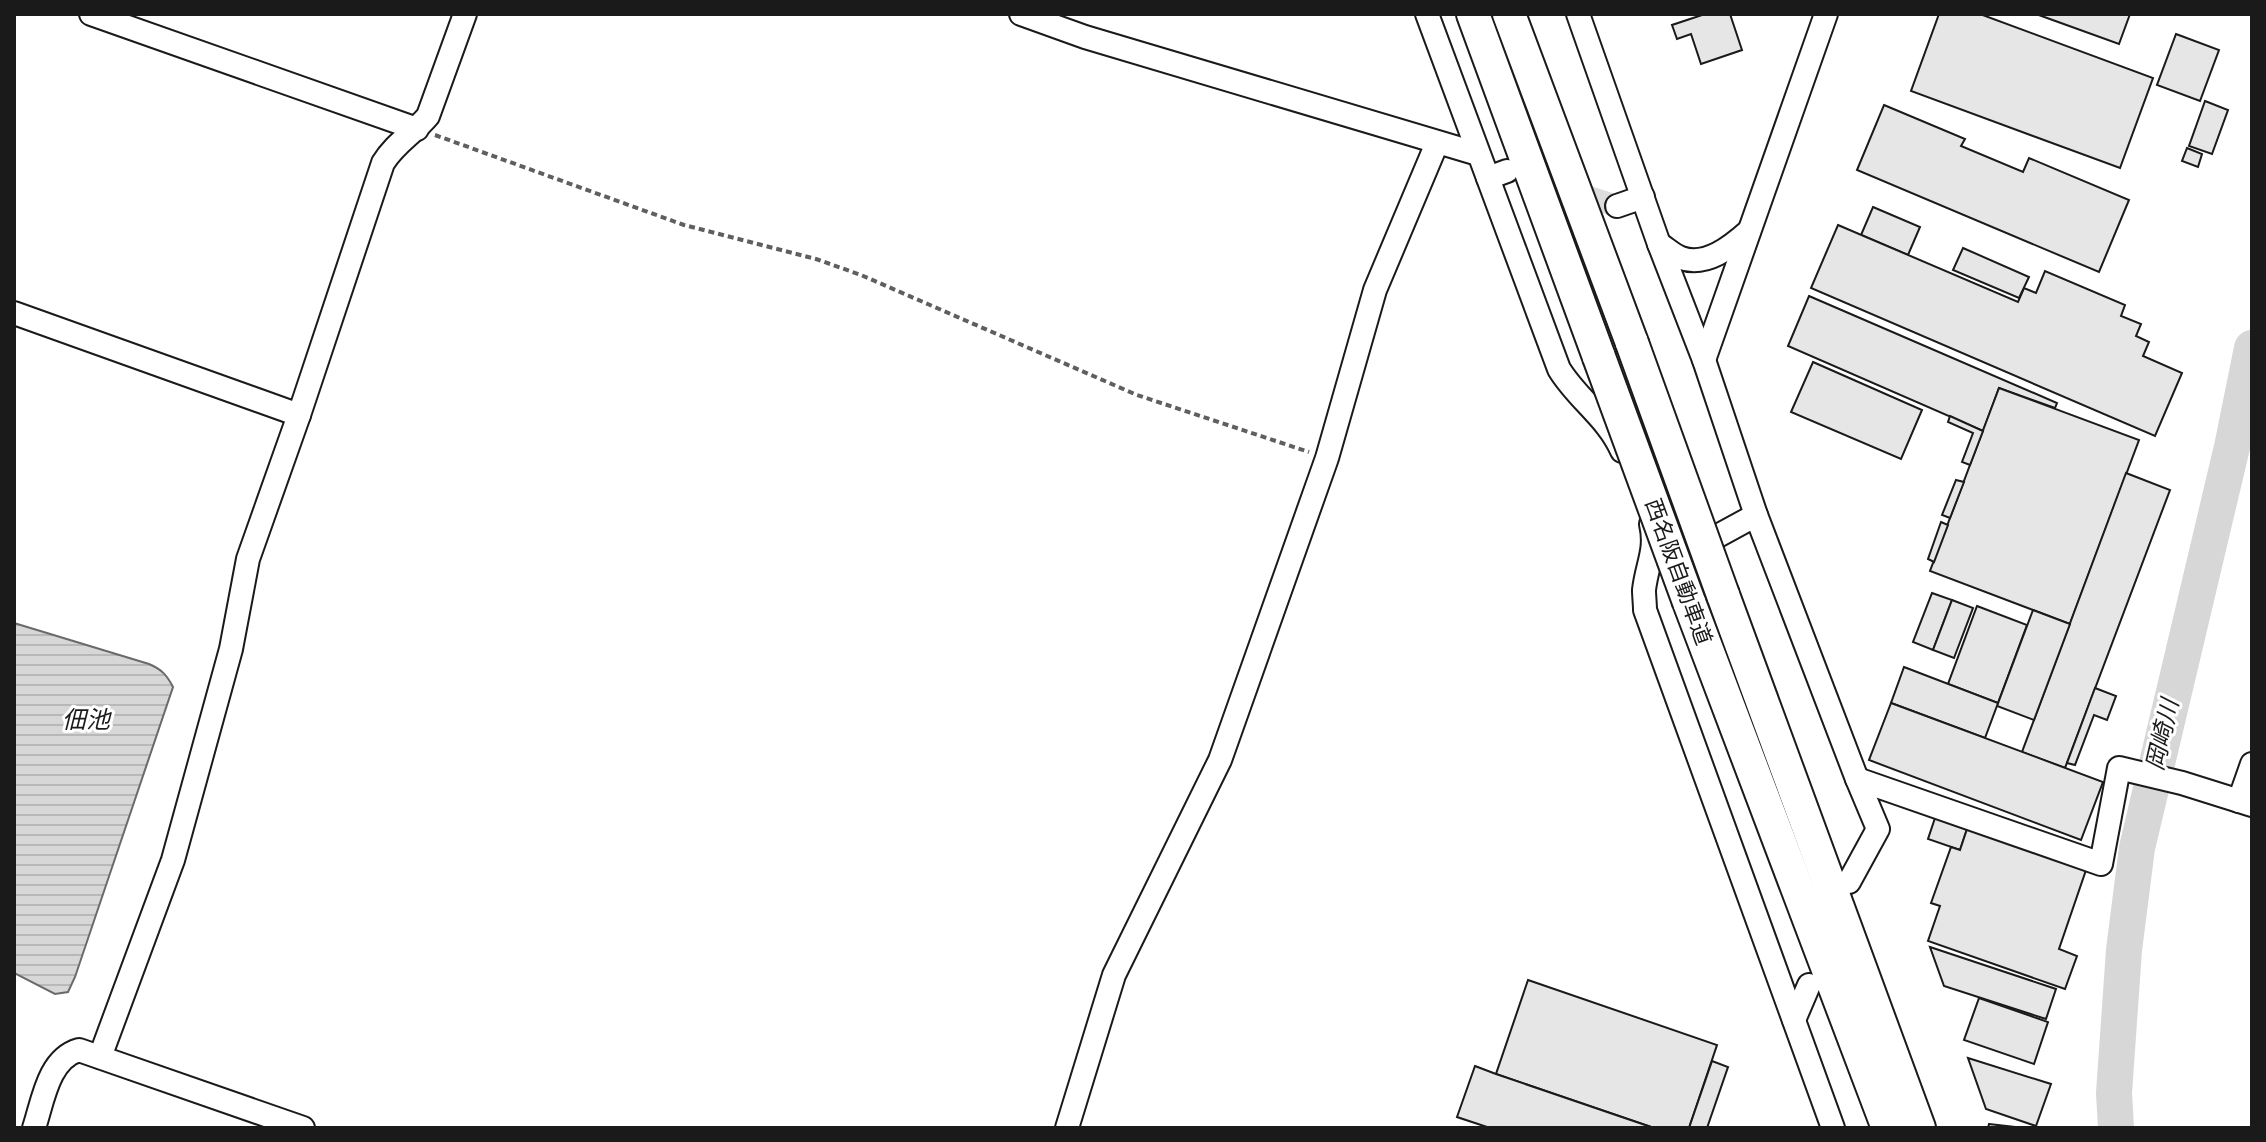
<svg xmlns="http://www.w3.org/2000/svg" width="2266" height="1142" viewBox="0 0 2266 1142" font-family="'Varela Round','Noto Sans JP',sans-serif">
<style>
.water{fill:url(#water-rules);stroke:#6a6a6a;stroke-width:2}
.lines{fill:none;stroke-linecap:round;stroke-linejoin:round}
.river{stroke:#d7d7d7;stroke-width:36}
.building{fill:#e6e6e6;stroke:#1a1a1a;stroke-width:2}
.minor-tunnel{stroke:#ddd;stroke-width:22;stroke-dasharray:22 11;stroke-linecap:butt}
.minor-casing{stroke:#1a1a1a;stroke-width:26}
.highway-casing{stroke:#1a1a1a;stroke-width:36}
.path{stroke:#5f5f5f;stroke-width:4;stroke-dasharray:6 4;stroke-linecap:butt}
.minor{stroke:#fff;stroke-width:22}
.highway{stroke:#fff;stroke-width:32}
.highway-bridge-casing{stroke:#1a1a1a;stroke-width:36;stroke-linecap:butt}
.highway-bridge{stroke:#fff;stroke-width:32}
.labels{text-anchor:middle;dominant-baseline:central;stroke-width:6;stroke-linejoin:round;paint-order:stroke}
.street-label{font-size:22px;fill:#1a1a1a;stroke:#fff}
.water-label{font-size:24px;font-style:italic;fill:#1a1a1a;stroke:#fff}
</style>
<defs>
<pattern id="water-rules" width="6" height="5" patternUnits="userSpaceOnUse" patternTransform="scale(2)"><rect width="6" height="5" fill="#d7d7d7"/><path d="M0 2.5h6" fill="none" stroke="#b8b8b8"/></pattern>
</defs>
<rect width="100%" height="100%" fill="#fff"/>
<path class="water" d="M 14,623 L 149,664 C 161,669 167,675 173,687 L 75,977 L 68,992 L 55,994 L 14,973 Z"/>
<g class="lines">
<polyline class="river" points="2116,1128 2114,1093 2124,950 2137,848 2232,447 2252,348"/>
</g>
<g class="building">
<polygon points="1705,14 1730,14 1742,50 1701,64 1691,34 1677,39 1672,25"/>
<polygon points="1939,14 1980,14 2153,78 2120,168 1911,91"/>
<polygon points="2036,14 2130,14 2119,44"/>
<polygon points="2176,34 2219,50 2200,101 2157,85"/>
<polygon points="2205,101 2228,110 2212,154 2189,146"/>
<polygon points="1884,105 1965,139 1961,146 2023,172 2029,158 2129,200 2099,272 1857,170"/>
<polygon points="2187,148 2202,154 2198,167 2182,161"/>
<polygon points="1873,207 1920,227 1908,255 1861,235"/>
<polygon points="1838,225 2018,302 2024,288 2036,293 2045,271 2125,305 2121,316 2141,324 2136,336 2149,342 2143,356 2182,373 2155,436 1811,288"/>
<polygon points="1963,248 2029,277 2019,298 1953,270"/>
<polygon points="1809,296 2057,403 2055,408 1999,388 1983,431 1788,346"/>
<polygon points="1813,362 1922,410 1901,459 1791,412"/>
<polygon points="1999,388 2139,440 2070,624 1930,571"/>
<polygon points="1950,416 1983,431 1970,465 1962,462 1973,433 1948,422"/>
<polygon points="2126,473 2170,490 2065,768 2022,752"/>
<polygon points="1956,480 1964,482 1950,518 1942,515"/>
<polygon points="1941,522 1948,525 1934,562 1928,559"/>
<polygon points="1932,593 1952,600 1933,650 1913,642"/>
<polygon points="1952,600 1973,608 1954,658 1933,650"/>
<polygon points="1977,606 2027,625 1998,703 1948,684"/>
<polygon points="2033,610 2070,624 2034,720 1997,706"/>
<polygon points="1904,667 1998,703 1985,738 1891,703"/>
<polygon points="2095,688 2116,696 2107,720 2094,715 2075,765 2067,763"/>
<polygon points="1891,703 2103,782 2081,840 1869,760"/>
<polygon points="1935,818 1967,829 1960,850 1928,839"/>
<polygon points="1967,829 2086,870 2059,949 2077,956 2065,989 1928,941 1940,906 1931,903 1951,847 1960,850"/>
<polygon points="1930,947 2056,989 2046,1019 1944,986"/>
<polygon points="1528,980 1717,1045 1689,1128 1654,1128 1496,1074"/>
<polygon points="1979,998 2048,1022 2034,1064 1964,1040"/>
<polygon points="1968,1058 2051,1084 2036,1126 1986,1109"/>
<polygon points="1712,1061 1728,1067 1707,1128 1689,1128"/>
<polygon points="1475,1066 1496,1074 1654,1128 1490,1128 1457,1117"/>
<polygon points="1989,1124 2024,1128 1988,1128"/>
</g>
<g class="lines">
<polyline class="minor-tunnel" points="1527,177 1617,206"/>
<g class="minor-casing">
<g id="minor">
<polyline points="91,14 417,129"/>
<polyline points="1021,14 1085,37 1478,154"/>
<path d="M 1427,14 L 1559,369 C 1577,399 1608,418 1622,451"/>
<polyline points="1578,14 1659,244 1704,360 1756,515 1857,779 1878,829 1849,882"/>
<polyline points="1488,178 1507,171"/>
<polyline points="1617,206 1643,197"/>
<path d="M 1659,244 C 1666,248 1673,255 1681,258 C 1706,267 1731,247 1749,231"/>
<polyline points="14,313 299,415"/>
<polyline points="1704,360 1826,14"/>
<path d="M 1651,524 C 1657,550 1647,564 1644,590 C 1644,596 1645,604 1645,610 L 1833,1128"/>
<polyline points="1692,550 1756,515"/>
<polyline points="1857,779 2101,864 2119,768 2182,783 2252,805"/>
<polyline points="2239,801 2252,764"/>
<polyline points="1794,1020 1809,985"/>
<path d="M 100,1057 L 173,860 L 231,649 L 248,559 L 299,415 L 383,163 C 395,143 414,133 428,116 L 465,14"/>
<path d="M 34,1128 C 43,1101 48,1059 79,1050 L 303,1128"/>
<polyline points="1067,1128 1114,975 1220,760 1327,458 1375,290 1437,143"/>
</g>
</g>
<g class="highway-casing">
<g id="highway">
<polyline points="1473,14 1599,357"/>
<polyline points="1509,14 1632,343"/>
<polyline points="1723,595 1919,1128"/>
<polyline points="1689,602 1888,1128"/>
</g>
</g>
<polyline class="path" points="435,135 684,225 816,259 861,275 1137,395 1309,452"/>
<use href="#minor" class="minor"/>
<use href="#highway" class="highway"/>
<g class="highway-bridge-casing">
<g id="highway-bridge">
<polyline points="1632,343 1723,595"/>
<polyline points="1599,357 1689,602"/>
</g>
</g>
<use href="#highway-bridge" class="highway-bridge"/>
</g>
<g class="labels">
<g class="street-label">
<text transform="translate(1678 572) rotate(70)">西名阪自動車道</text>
</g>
<g class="water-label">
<text x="86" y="720">佃池</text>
<text transform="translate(2163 735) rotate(-77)">岡崎川</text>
</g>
</g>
<rect width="2266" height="1142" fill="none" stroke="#1a1a1a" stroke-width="32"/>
</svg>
